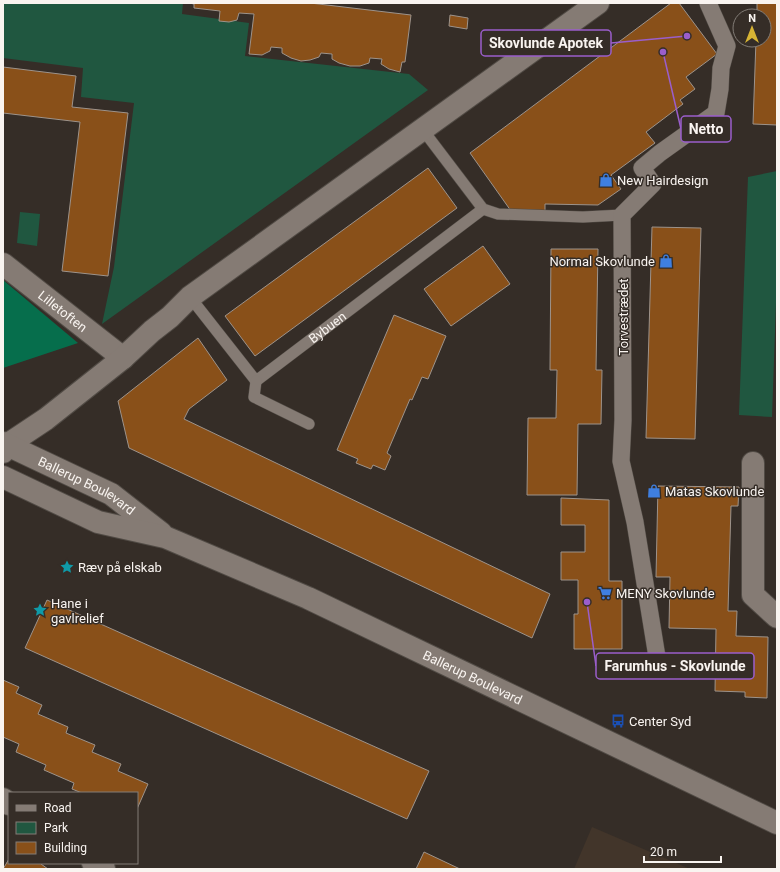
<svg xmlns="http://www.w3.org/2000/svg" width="780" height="872" viewBox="0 0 780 872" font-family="Roboto,sans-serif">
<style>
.built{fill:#42352a}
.green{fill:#205740}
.forest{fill:#066e4c}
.building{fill:#895019;stroke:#9d938b}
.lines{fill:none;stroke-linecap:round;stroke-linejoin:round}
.service-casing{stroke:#514b45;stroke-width:12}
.pedestrian-casing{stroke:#514b45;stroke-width:18}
.minor-casing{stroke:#514b45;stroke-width:24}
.tertiary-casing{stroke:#514b45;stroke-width:24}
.service{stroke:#857b74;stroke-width:11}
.pedestrian{stroke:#857b74;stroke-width:17}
.minor{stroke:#857b74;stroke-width:22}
.tertiary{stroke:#857b74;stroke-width:22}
.labels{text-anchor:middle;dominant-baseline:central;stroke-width:3;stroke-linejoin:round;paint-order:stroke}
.poi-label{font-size:13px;fill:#f9f4f0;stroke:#352d27;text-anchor:start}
.street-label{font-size:13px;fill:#f9f4f0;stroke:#352d27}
.leader{fill:none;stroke:#9a5ecb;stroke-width:1.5}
.callout-dot{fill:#9a5ecb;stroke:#352d27;stroke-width:1.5}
.callout{fill:#352d27;stroke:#9a5ecb;stroke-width:1.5}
.callout-label{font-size:14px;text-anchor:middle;font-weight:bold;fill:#f9f4f0}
</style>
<rect width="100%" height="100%" fill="#352d27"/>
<polygon class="built" points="592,827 690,869 574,869"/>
<g class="green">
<polygon points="3,3 183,3 182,14 249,23 245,56 409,74 428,90 102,324 114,267 134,103 81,97 83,68 3,58"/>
<polygon points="777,171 777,274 772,417 739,415 748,177"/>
<polygon points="20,212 40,214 37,246 17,243"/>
</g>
<polygon class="forest" points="3,280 78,343 3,368"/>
<g class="building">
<polygon points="189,3 310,3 411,15 405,62 402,62 400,72 389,69 381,64 382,59 370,58 369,63 360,66 350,66 339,63 332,59 332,54 321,53 319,57 310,60 301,61 291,58 282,53 282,48 271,47 270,51 262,55 249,54 254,14 239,13 237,20 229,22 219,21 220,11 194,8 194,4"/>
<polygon points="671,3 679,3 717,54 686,77 695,89 680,100 683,104 646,132 655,143 611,175 621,189 598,205 545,204 545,212 511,211 470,153"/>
<polygon points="757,3 777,3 777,125 753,124 756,40 764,40 764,16 757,16"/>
<polygon points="450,15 468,18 467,29 449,26"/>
<polygon points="3,67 76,76 72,107 128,113 108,276 62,271 80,122 3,113"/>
<polygon points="428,168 457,208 255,356 225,316"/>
<polygon points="652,227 701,228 695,439 646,438"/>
<polygon points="483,246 510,284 451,326 424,289"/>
<polygon points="551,249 598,249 596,370 602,370 601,424 578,424 577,495 527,495 528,418 556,418 557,370 550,370"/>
<polygon points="394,315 446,336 428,379 422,377 412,400 410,399 387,453 391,456 385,470 373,465 371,469 356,463 358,459 337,450"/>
<polygon points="198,338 227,380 189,409 184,419 550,594 532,638 129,448 118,401"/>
<polygon points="658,486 739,487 738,506 731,506 728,611 737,611 736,636 768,637 767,698 745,697 745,692 715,691 716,629 669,628 670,577 656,577"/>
<polygon points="561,498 609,500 609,581 622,581 622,649 574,649 574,614 578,614 578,580 561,580 561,552 585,552 585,525 561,525"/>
<polygon points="47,600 429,771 407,819 25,648"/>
<polygon points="3,680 19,687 16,693 42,705 38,714 68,727 66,733 95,745 92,752 121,764 118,771 148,784 137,809 137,793 82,793 72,789 74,783 44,770 46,765 16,752 19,744 3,737"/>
<polygon points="424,852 460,869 416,869"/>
<polygon points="9,859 9,863 42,863 41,864 48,869 3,869"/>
</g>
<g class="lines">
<g class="service-casing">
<g id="service">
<polyline points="423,130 483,209 498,214 583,217 622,215"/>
<path id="s1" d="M 190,297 L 256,381 L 483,209"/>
<polyline points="256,381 254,397 309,424"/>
</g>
</g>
<g class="pedestrian-casing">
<polyline id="pedestrian" points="658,663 635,522 621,461 623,420 622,215 653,184 642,168 660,153 716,113 720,89 721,68 727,46 708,3"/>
</g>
<g class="minor-casing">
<g id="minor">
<path id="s2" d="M 3,264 L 123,358"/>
<polyline points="3,452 7,445 46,419 123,358 152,331 170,317 190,297 598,3"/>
<polyline points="753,463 753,595 777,617"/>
<polyline points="3,799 9,804"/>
<polyline points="93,863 104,869"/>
</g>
</g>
<g class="tertiary-casing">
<g id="tertiary">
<path id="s3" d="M 3,443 L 111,494 L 161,533"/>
<path id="s4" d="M 3,477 L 98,522 L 165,537 L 308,598 L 777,823"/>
</g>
</g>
<use href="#service" class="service"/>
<use href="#pedestrian" class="pedestrian"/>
<use href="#minor" class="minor"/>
<use href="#tertiary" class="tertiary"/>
</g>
<defs>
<g id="shop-bare" transform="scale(1.08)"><path d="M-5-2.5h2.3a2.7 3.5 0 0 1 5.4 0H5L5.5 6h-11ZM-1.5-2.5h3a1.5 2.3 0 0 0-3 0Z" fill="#3f7fe0" stroke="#352d27" stroke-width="2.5" paint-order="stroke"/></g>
<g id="sight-bare" transform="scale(1.08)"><path d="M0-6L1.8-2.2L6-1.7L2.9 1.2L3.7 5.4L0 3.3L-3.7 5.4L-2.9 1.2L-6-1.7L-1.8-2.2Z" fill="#0f9aa8" stroke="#352d27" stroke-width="2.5" paint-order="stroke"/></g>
<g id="supermarket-bare" transform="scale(1.08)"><path d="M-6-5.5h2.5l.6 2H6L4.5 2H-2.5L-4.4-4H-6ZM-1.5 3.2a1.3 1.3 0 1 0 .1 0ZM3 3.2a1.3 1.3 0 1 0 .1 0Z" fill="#3f7fe0" stroke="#352d27" stroke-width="2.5" paint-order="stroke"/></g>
<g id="bus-bare" transform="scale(1.08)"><path d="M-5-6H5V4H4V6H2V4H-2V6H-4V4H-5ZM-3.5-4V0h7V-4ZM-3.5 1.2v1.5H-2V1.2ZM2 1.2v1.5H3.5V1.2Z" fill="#1a4fb4" stroke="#352d27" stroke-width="2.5" paint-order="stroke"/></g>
</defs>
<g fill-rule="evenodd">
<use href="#shop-bare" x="606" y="180"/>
<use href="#shop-bare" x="666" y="261"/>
<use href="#shop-bare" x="654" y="491"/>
<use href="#sight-bare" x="67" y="567"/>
<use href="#supermarket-bare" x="605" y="593"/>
<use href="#sight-bare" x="40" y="610"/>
<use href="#bus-bare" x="618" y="721"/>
</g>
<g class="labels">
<g class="poi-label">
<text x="617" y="180">New Hairdesign</text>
<text x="655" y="261" text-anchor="end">Normal Skovlunde</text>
<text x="665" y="491">Matas Skovlunde</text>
<text x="78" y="567">Ræv på elskab</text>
<text x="616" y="593">MENY Skovlunde</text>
<text x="51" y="603">Hane i<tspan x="51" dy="15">gavlrelief</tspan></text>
<text x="629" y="721">Center Syd</text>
</g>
<g class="street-label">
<text stroke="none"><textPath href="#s2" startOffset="76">Lilletoften</textPath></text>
<text transform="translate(623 317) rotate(-90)">Torvestrædet</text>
<text stroke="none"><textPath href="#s1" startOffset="196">Bybuen</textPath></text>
<text stroke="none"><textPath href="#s3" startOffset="94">Ballerup Boulevard</textPath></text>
<text stroke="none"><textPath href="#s4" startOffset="512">Ballerup Boulevard</textPath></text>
</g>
</g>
<path class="leader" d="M687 36L611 43M663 52L681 129M587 602L596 666"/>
<g class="callout-dot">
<circle cx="687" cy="36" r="4"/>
<circle cx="663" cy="52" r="4"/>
<circle cx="587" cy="602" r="4"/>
</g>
<g class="callout">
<rect x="481" y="30" width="130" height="26" rx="4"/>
<rect x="681" y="116" width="50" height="26" rx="4"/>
<rect x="596" y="653" width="158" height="26" rx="4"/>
</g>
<g class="callout-label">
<text x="546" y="48">Skovlunde Apotek</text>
<text x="706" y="134">Netto</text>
<text x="675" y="671">Farumhus - Skovlunde</text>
</g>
<rect width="780" height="872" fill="none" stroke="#f9f4f0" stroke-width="8"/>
<rect x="8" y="792" width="130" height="72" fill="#352d27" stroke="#837d77"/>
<rect x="16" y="805" width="20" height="6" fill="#857b74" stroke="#837d77"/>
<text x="44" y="812" font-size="12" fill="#f9f4f0">Road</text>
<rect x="16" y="822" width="20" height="12" fill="#205740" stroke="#837d77"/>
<text x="44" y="832" font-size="12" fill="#f9f4f0">Park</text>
<rect x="16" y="842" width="20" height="12" fill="#895019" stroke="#837d77"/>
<text x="44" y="852" font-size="12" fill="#f9f4f0">Building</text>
<g transform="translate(752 28)"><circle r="19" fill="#352d27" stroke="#837d77"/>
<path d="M0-3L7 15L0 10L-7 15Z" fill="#d7b434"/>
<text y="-6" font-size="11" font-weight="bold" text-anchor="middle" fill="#f9f4f0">N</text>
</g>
<path d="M644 856v6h77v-6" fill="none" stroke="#f9f4f0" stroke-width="2"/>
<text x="650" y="856" font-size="12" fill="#f9f4f0" stroke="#352d27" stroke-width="3" paint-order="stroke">20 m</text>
</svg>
